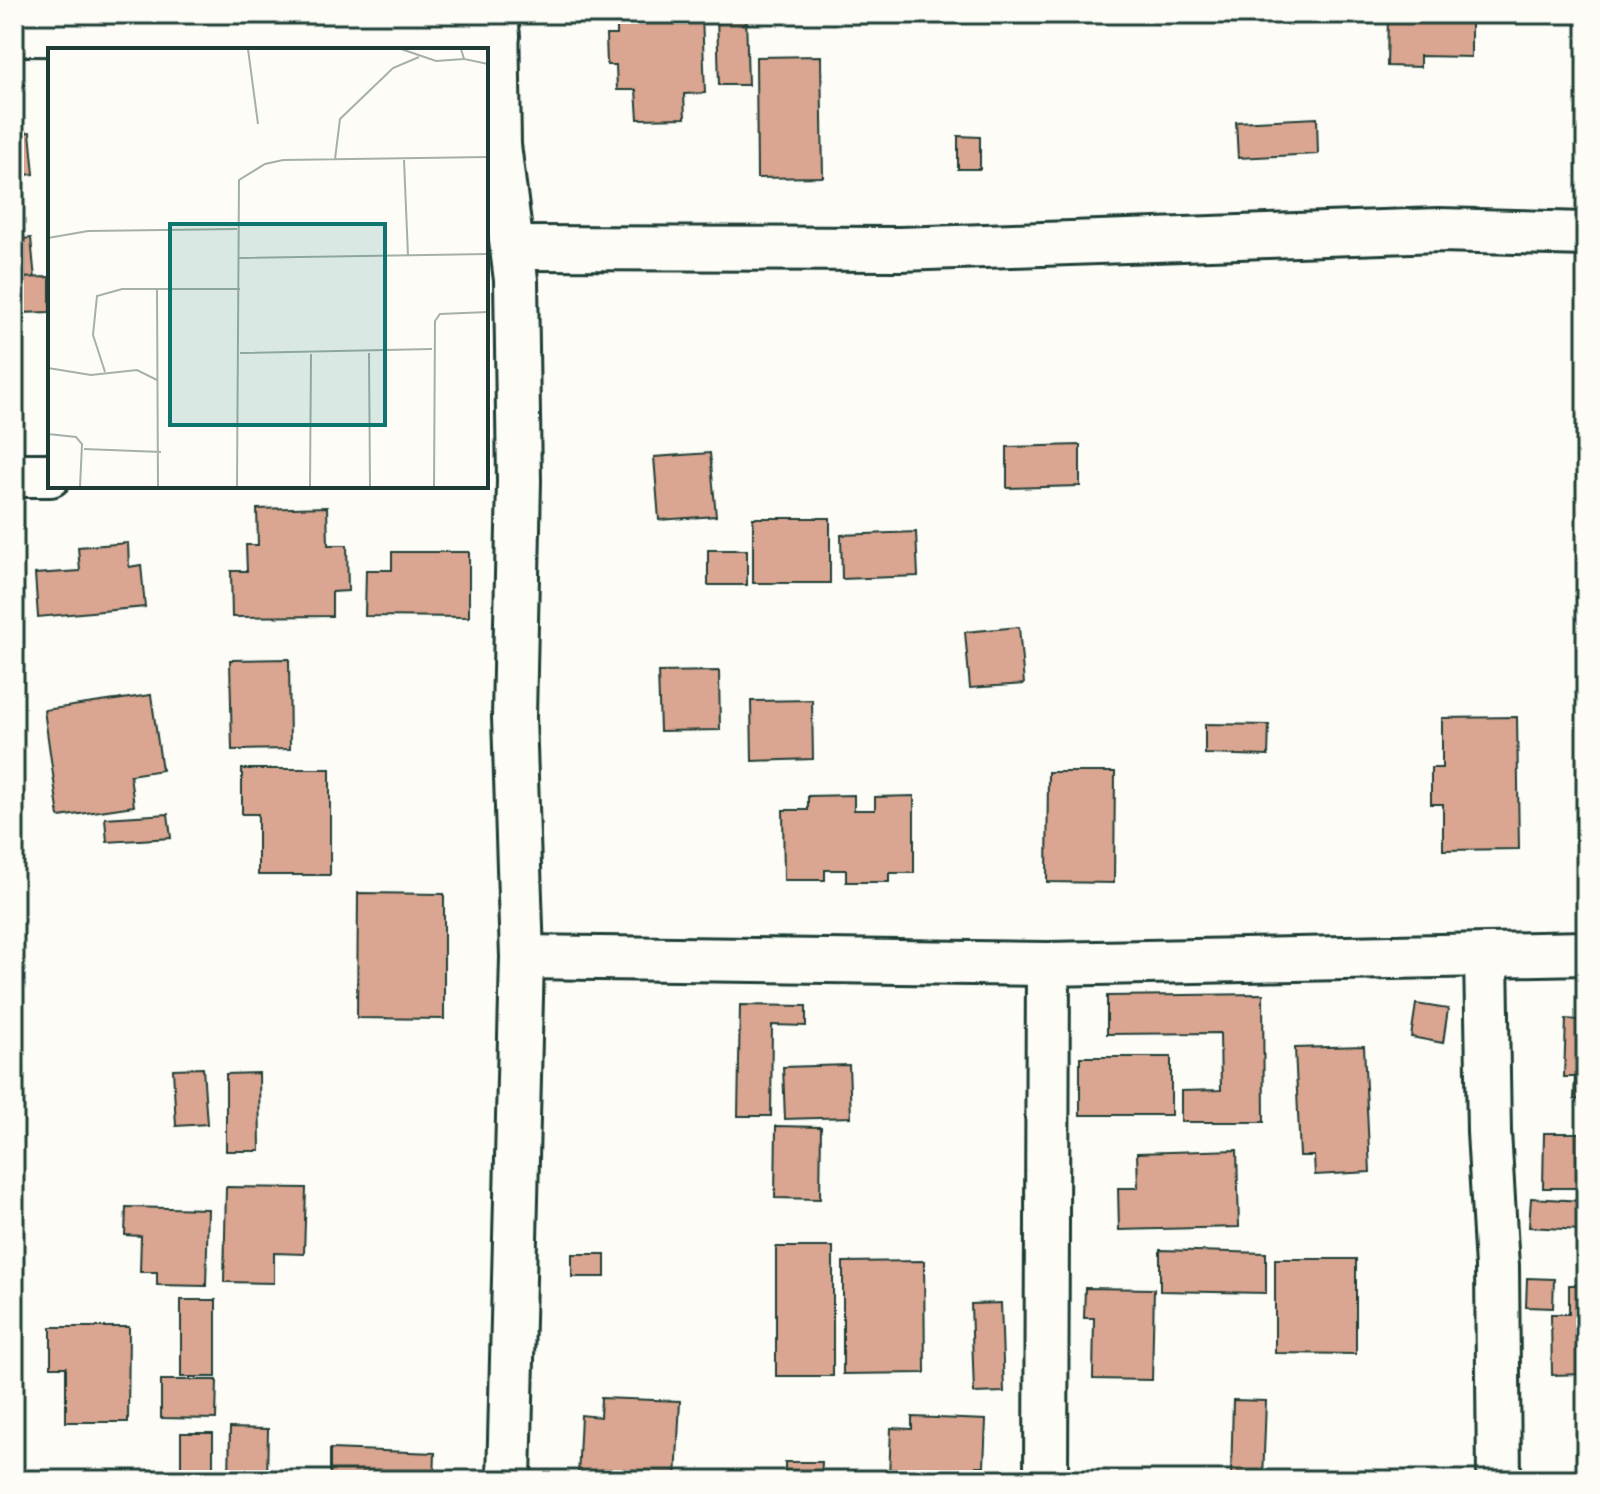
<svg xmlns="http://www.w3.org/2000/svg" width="1600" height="1494" viewBox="0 0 1600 1494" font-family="'Shantell Sans',sans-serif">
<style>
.building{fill:#dba691;stroke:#1f3d34;stroke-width:2}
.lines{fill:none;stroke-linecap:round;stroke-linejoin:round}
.street-casing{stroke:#1f3d34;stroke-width:48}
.street{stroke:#fdfcf7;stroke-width:42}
.inset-road{fill:none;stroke:#a4b0a9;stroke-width:2}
.view{fill:#0f766e;fill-opacity:0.15;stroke:#0f766e;stroke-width:4}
.inset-edge{fill:none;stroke:#1f3d34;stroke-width:4}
</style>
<rect width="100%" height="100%" fill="#fdfcf7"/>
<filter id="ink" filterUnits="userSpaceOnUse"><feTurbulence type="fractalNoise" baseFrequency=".0125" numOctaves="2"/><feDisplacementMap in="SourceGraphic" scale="16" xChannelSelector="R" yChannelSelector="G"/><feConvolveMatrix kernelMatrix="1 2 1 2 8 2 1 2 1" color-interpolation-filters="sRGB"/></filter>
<g filter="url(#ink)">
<g class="building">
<polygon points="617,14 702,14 705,93 684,94 685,118 638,119 636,90 617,90 616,65 607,65 606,35 617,35"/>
<polygon points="717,14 746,14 748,85 719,85"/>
<polygon points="1388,14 1471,14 1471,57 1420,56 1420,67 1387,66"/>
<polygon points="821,56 823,177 757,178 756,57"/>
<polygon points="1317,118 1318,154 1238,158 1236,122"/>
<polygon points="30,132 34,174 14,176 14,134"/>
<polygon points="958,136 980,137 980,169 958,169"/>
<polygon points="31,238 35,280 14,282 14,240"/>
<polygon points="50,277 50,312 20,313 21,342 14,342 14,278"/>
<polygon points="1080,445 1080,486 1007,488 1007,447"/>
<polygon points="710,453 716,516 659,520 654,457"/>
<polygon points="327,507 328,545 347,545 348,591 332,592 332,616 232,617 231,571 247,571 246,545 258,545 257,509"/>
<rect x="753" y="518" width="77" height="65"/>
<polygon points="916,532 918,576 842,579 841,535"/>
<polygon points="128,543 129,567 141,565 145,607 38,617 35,574 80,571 78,547"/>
<rect x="708" y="550" width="39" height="35"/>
<polygon points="392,552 469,552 469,617 365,616 366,570 392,570"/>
<polygon points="1019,627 1024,684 970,688 965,632"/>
<polygon points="289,659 290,749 232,750 230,660"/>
<polygon points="719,671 720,730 660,731 658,672"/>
<polygon points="151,695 162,770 130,775 134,806 59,817 44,710"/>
<polygon points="812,700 813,759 752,761 751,701"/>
<polygon points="1517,717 1519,849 1443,850 1443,804 1431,804 1431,768 1442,768 1442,718"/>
<polygon points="1205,724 1269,725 1268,756 1205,754"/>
<polygon points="242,769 330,769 330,875 258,875 258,814 242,814"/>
<polygon points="1048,772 1115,772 1114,883 1047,882"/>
<polygon points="854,795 854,810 875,810 875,797 914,796 914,873 889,873 889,882 846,882 846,870 825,870 825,880 784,880 783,810 808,810 808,796"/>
<polygon points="168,814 171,838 107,842 105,818"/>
<polygon points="358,893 444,894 444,1019 357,1018"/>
<polygon points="1263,994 1264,1122 1181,1122 1181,1091 1221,1090 1220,1033 1107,1034 1107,996"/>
<polygon points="1580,1003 1586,1003 1586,1100 1574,1099 1575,1077 1564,1077 1566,1019 1579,1020"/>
<polygon points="1416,1004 1448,1009 1443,1043 1411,1037"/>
<polygon points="740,1005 806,1006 806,1026 772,1025 771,1116 738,1116"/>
<polygon points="1364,1046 1370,1172 1315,1175 1314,1156 1300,1156 1295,1048"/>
<rect x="1080" y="1057" width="91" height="58"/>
<polygon points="849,1065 851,1117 785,1119 783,1067"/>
<polygon points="203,1068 207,1124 176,1126 173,1069"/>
<polygon points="259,1073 260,1151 226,1151 226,1074"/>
<polygon points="776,1126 821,1127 820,1199 775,1198"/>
<polygon points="1544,1133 1586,1133 1586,1188 1543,1188"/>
<polygon points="1237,1150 1239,1227 1119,1230 1118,1188 1138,1188 1137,1153"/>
<polygon points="226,1187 306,1188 304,1254 274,1253 274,1283 224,1282"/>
<polygon points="1531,1198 1582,1201 1580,1230 1529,1227"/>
<polygon points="126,1207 208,1209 206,1286 157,1285 157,1272 140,1272 141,1236 125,1235"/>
<rect x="776" y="1247" width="57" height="129"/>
<polygon points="1160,1250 1266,1253 1266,1293 1160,1291"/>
<rect x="572" y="1254" width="33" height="23"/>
<polygon points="1275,1259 1356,1259 1356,1354 1275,1353"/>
<polygon points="924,1261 925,1373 843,1374 843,1262"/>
<polygon points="1527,1278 1554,1279 1553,1308 1526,1307"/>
<polygon points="1569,1285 1586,1285 1586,1374 1552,1375 1551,1314 1569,1314"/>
<polygon points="1085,1288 1154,1289 1152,1380 1093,1379 1094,1318 1084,1318"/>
<rect x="181" y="1300" width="35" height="77"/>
<polygon points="1001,1303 1004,1392 974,1393 971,1304"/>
<polygon points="51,1327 129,1327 128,1422 66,1422 66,1367 51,1367"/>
<polygon points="161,1380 217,1380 216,1419 161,1418"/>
<polygon points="601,1398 680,1401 676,1480 593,1480 578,1478 581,1415 600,1417"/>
<polygon points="1233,1400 1266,1401 1263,1480 1231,1480"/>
<polygon points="912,1417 986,1420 984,1466 976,1466 976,1480 907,1480 907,1478 889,1477 891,1428 912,1429"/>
<polygon points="230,1428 268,1429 267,1480 229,1480"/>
<rect x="181" y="1433" width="32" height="45"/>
<polygon points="330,1449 435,1453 434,1480 330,1480"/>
<polygon points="785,1462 822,1462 821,1480 785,1480"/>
</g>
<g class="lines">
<g class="street-casing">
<g id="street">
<polyline points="497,14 499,145 516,280 519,481 514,717 522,957 509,1480"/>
<polyline points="14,34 498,36"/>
<polyline points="513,248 900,249 1439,230 1586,234"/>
<polyline points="14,475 50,475"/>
<polyline points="1486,956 1489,1132 1497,1267 1499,1480"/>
<polyline points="522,957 1048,964 1586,953"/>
<polyline points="1046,1480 1048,964"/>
</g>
</g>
<use href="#street" class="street"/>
</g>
</g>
<g transform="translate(48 48)">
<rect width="440" height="440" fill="#fdfcf7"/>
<path class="inset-road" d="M 200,1 L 210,76M 353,1 L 388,13 L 416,11M 413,1 L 416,11 L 440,16M 287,111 L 292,71 L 345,20 L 371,9M 356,112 L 360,208M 0,190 L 40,183 L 189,181M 191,210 L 440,206M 109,242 L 110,439M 192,305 L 384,301M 321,305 L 322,439M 0,320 L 43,327 L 89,322 L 109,332M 57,324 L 45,287 L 49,248 L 74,241 L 192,241M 0,386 L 28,389 L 34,396 L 32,439M 36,401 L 113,404M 189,439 L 191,132 L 217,116 L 235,112 L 440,109M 262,439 L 263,306M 386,439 L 387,273 L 392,266 L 440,264"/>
<path class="view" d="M 122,176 L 337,176 L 337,377 L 122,377 Z"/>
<rect width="440" height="440" class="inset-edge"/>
</g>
<rect width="1600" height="1494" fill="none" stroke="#fdfcf7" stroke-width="48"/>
<rect x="24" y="24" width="1552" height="1446" fill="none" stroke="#1f3d34" stroke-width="3" filter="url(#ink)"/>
</svg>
